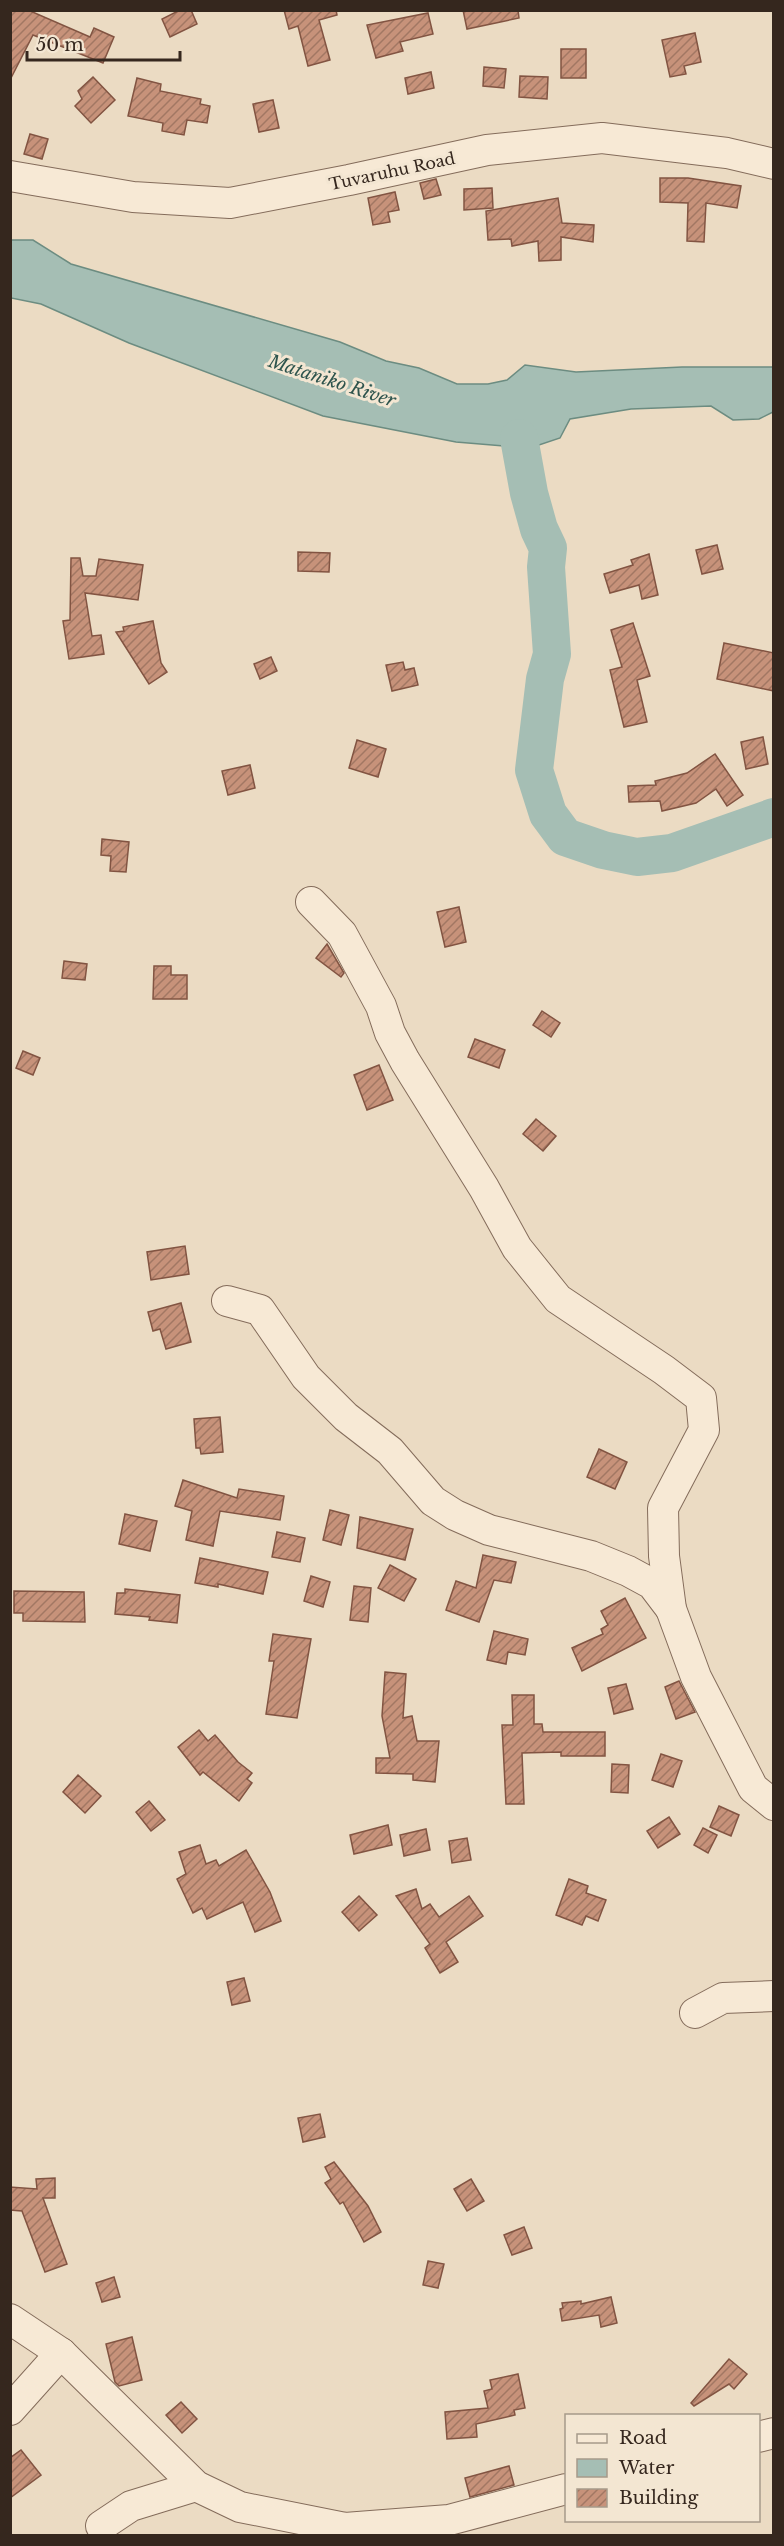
<svg xmlns="http://www.w3.org/2000/svg" width="784" height="2546" viewBox="0 0 784 2546" font-family="'Libre Baskerville',serif">
<style>
.water{fill:#a5beb4;stroke:#6c8c81;stroke-width:1.5}
.lines{fill:none;stroke-linecap:round;stroke-linejoin:round}
.river{stroke:#a5beb4;stroke-width:38}
.building{fill:url(#building-hatch);stroke:#825442;stroke-width:1.5}
.minor-casing{stroke:#846c5b;stroke-width:32}
.minor{stroke:#f7e9d5;stroke-width:30}
.labels{text-anchor:middle;dominant-baseline:central;stroke-width:6;stroke-linejoin:round;paint-order:stroke}
.street-label{font-size:16px;fill:#35271e;stroke:#f3e6d2}
.water-label{font-size:18px;font-style:italic;fill:#2e544d;stroke:#f3e6d2}
</style>
<defs>
<pattern id="building-hatch" width="6" height="6" patternUnits="userSpaceOnUse" patternTransform="scale(1.5)"><rect width="6" height="6" fill="#c7927a"/><path d="M-1 1l2-2M0 6l6-6M5 7l2-2" fill="none" stroke="#a27763"/></pattern>
</defs>
<rect width="100%" height="100%" fill="#ebdbc3"/>
<polygon class="water" points="11,240 33,240 71,264 340,342 386,361 419,368 457,384 488,384 507,380 525,365 576,372 682,367 773,367 773,412 759,419 733,420 711,406 631,409 570,419 560,438 530,448 456,442 323,416 129,343 41,304 11,298"/>
<g class="lines">
<polyline class="river" points="519,438 529,493 539,529 548,548 546,567 552,654 545,679 534,770 548,814 565,837 603,850 637,857 672,853 774,817"/>
</g>
<g class="building">
<polygon points="10,10 28,10 90,37 94,28 114,37 103,63 33,35 10,80"/>
<polygon points="180,10 191,10 197,24 170,37 162,19"/>
<polygon points="284,10 336,10 337,15 319,20 330,60 308,66 298,26 289,29"/>
<polygon points="463,10 518,10 519,18 467,29"/>
<polygon points="428,13 433,34 400,42 403,51 376,58 367,25"/>
<polygon points="695,33 701,62 684,66 686,74 670,77 662,40"/>
<rect x="561" y="49" width="25" height="29"/>
<polygon points="484,67 506,69 504,88 483,86"/>
<polygon points="431,72 434,88 408,94 405,78"/>
<polygon points="520,76 548,77 547,99 519,97"/>
<polygon points="93,77 115,100 91,123 75,106 82,99 78,91"/>
<polygon points="137,78 161,84 160,91 201,99 200,104 210,106 207,123 187,120 184,135 162,131 163,123 128,116"/>
<polygon points="273,100 279,128 259,132 253,104"/>
<polygon points="30,134 48,139 42,159 24,154"/>
<polygon points="660,178 688,178 741,186 737,208 706,203 704,242 687,241 688,203 660,202"/>
<polygon points="436,179 441,195 424,199 420,183"/>
<polygon points="492,188 493,208 464,210 464,189"/>
<polygon points="395,192 399,210 388,212 390,222 373,225 368,198"/>
<polygon points="558,198 562,223 594,225 593,242 561,237 561,260 539,261 538,241 512,246 511,239 488,240 486,211"/>
<polygon points="717,545 723,569 702,574 696,550"/>
<polygon points="298,552 330,553 329,572 298,571"/>
<polygon points="649,554 658,595 642,599 639,585 610,593 604,574 633,565 631,560"/>
<polygon points="71,558 80,558 83,576 96,576 99,559 143,565 138,600 85,593 92,636 101,635 104,654 69,659 63,621 70,620"/>
<polygon points="153,621 161,663 167,672 149,684 116,632 124,631 123,627"/>
<polygon points="633,623 650,676 637,680 647,722 624,727 610,670 622,667 611,630"/>
<polygon points="724,643 774,653 774,691 717,679"/>
<polygon points="271,657 277,671 260,679 254,664"/>
<polygon points="403,662 405,670 414,668 418,685 392,691 386,665"/>
<polygon points="763,737 768,764 746,769 741,742"/>
<polygon points="357,740 386,749 378,777 349,768"/>
<polygon points="715,754 743,795 727,806 716,789 696,803 662,811 660,801 629,802 628,786 656,785 655,781 687,773"/>
<polygon points="250,765 255,788 228,795 222,771"/>
<polygon points="102,839 129,842 126,872 110,871 111,856 101,855"/>
<polygon points="459,907 466,942 445,947 437,912"/>
<polygon points="327,944 344,973 341,977 316,958"/>
<polygon points="64,961 87,964 85,980 62,978"/>
<polygon points="154,966 171,966 171,975 187,975 187,999 153,999"/>
<polygon points="542,1011 560,1023 551,1037 533,1025"/>
<polygon points="475,1039 505,1050 499,1068 468,1057"/>
<polygon points="23,1051 40,1058 33,1075 16,1068"/>
<polygon points="379,1065 393,1100 367,1110 354,1075"/>
<polygon points="536,1119 556,1136 543,1151 523,1134"/>
<polygon points="185,1246 189,1274 151,1280 147,1252"/>
<polygon points="181,1303 191,1342 166,1349 160,1329 153,1331 148,1312"/>
<polygon points="220,1417 223,1452 201,1454 200,1448 196,1448 194,1419"/>
<polygon points="599,1449 627,1462 615,1489 587,1477"/>
<polygon points="183,1480 237,1498 239,1489 284,1496 280,1520 220,1511 213,1546 186,1540 192,1511 175,1506"/>
<polygon points="330,1510 349,1515 341,1545 323,1540"/>
<polygon points="125,1514 157,1521 150,1551 119,1544"/>
<polygon points="360,1517 413,1529 405,1560 357,1548"/>
<polygon points="277,1532 305,1538 300,1562 272,1557"/>
<polygon points="483,1555 516,1562 511,1583 494,1580 479,1622 446,1610 456,1581 476,1588"/>
<polygon points="200,1558 268,1572 263,1594 218,1584 218,1587 195,1583"/>
<polygon points="390,1565 416,1579 404,1601 378,1588"/>
<polygon points="311,1576 330,1582 323,1607 304,1601"/>
<polygon points="354,1586 371,1588 368,1622 350,1620"/>
<polygon points="125,1589 180,1595 177,1623 149,1620 150,1617 115,1614 117,1593 125,1593"/>
<polygon points="14,1591 84,1592 85,1622 23,1621 23,1613 14,1613"/>
<polygon points="625,1598 646,1638 582,1671 572,1648 603,1634 601,1629 608,1625 601,1611"/>
<polygon points="494,1631 528,1639 525,1655 508,1652 506,1664 487,1660"/>
<polygon points="273,1634 311,1639 297,1718 266,1714 274,1661 269,1661"/>
<polygon points="385,1672 406,1674 403,1718 412,1716 417,1741 439,1741 435,1782 413,1780 413,1774 376,1773 376,1758 390,1758 382,1716"/>
<polygon points="679,1681 695,1712 676,1719 665,1687"/>
<polygon points="626,1684 633,1709 614,1714 608,1688"/>
<polygon points="512,1695 534,1695 534,1724 542,1724 543,1732 605,1732 605,1756 561,1756 561,1752 522,1753 524,1804 506,1804 502,1725 513,1725"/>
<polygon points="199,1730 208,1741 215,1735 238,1762 252,1773 247,1779 252,1783 239,1801 203,1772 200,1775 178,1747"/>
<polygon points="661,1754 682,1761 673,1787 652,1780"/>
<polygon points="612,1764 629,1765 628,1793 611,1792"/>
<polygon points="78,1775 101,1796 85,1813 63,1792"/>
<polygon points="149,1801 165,1820 151,1831 136,1812"/>
<polygon points="719,1806 739,1815 731,1836 710,1827"/>
<polygon points="669,1817 680,1834 658,1848 647,1831"/>
<polygon points="388,1825 392,1845 354,1854 350,1835"/>
<polygon points="703,1828 717,1835 708,1853 694,1845"/>
<polygon points="426,1829 430,1850 404,1856 400,1835"/>
<polygon points="467,1838 471,1860 452,1863 449,1841"/>
<polygon points="200,1845 206,1864 216,1860 219,1866 246,1850 270,1892 281,1921 255,1932 243,1902 207,1919 202,1908 193,1913 177,1879 186,1874 179,1852"/>
<polygon points="569,1879 588,1886 586,1893 606,1900 598,1921 586,1916 582,1925 556,1915"/>
<polygon points="416,1889 422,1909 430,1904 439,1917 469,1896 483,1916 446,1942 458,1962 440,1973 425,1948 430,1944 396,1896"/>
<polygon points="359,1896 377,1915 359,1931 342,1912"/>
<polygon points="244,1978 250,2001 232,2005 227,1982"/>
<polygon points="320,2114 325,2137 303,2142 298,2118"/>
<polygon points="334,2162 368,2206 381,2232 364,2242 343,2202 340,2204 325,2183 331,2179 325,2167"/>
<polygon points="55,2178 55,2198 43,2198 67,2264 45,2272 22,2211 10,2210 10,2187 37,2189 36,2179"/>
<polygon points="471,2179 484,2201 467,2211 454,2189"/>
<polygon points="524,2227 532,2248 512,2255 504,2235"/>
<polygon points="428,2261 444,2264 438,2288 423,2285"/>
<polygon points="114,2277 120,2297 102,2302 96,2283"/>
<polygon points="611,2297 617,2323 601,2327 599,2315 562,2321 560,2309 563,2308 562,2303 581,2301 581,2304"/>
<polygon points="132,2337 142,2380 119,2386 115,2382 106,2344"/>
<polygon points="729,2359 747,2374 734,2389 729,2384 694,2406 691,2403"/>
<polygon points="518,2374 525,2408 514,2410 515,2415 476,2424 477,2437 447,2439 445,2412 488,2408 484,2391 492,2389 490,2380"/>
<polygon points="181,2402 197,2419 182,2433 166,2415"/>
<polygon points="21,2450 41,2475 10,2498 10,2458"/>
<polygon points="509,2466 514,2485 470,2497 465,2478"/>
</g>
<g class="lines">
<g class="minor-casing">
<g id="minor">
<polyline points="10,176 133,197 230,203 349,180 487,150 602,138 727,153 774,164"/>
<polyline points="311,902 342,934 381,1006 390,1033 405,1061 484,1188 517,1248 558,1299 664,1370 701,1398 704,1430 663,1508 664,1556 671,1609 696,1677 753,1788 774,1805"/>
<polyline points="227,1301 260,1310 306,1377 346,1417 390,1451 433,1501 455,1515 489,1530 591,1556 628,1571 652,1584 671,1609"/>
<polyline points="695,2013 723,1998 774,1996"/>
<polyline points="10,2319 61,2353 196,2486 240,2507 345,2528 449,2520 566,2489"/>
<polyline points="10,2410 61,2353"/>
<polyline points="758,2437 774,2433"/>
<polyline points="101,2526 131,2506 196,2486"/>
</g>
</g>
<use href="#minor" class="minor"/>
</g>
<g class="labels">
<g class="street-label">
<text transform="translate(392 171) rotate(-12)">Tuvaruhu Road</text>
</g>
<g class="water-label">
<text transform="translate(332 381) rotate(18)">Mataniko River</text>
</g>
</g>
<rect width="784" height="2546" fill="none" stroke="#35271e" stroke-width="24"/>
<rect x="565" y="2414" width="195" height="108" fill="#f3e6d2" stroke="#a79a8a" stroke-width="1.5"/>
<rect x="577" y="2434" width="30" height="9" fill="#f7e9d5" stroke="#a79a8a" stroke-width="1.5"/>
<text x="619" y="2444" font-size="18" fill="#35271e">Road</text>
<rect x="577" y="2459" width="30" height="18" fill="#a5beb4" stroke="#a79a8a" stroke-width="1.5"/>
<text x="619" y="2474" font-size="18" fill="#35271e">Water</text>
<rect x="577" y="2489" width="30" height="18" fill="url(#building-hatch)" stroke="#a79a8a" stroke-width="1.5"/>
<text x="619" y="2504" font-size="18" fill="#35271e">Building</text>
<path d="M27 51v9h153v-9" fill="none" stroke="#35271e" stroke-width="3"/>
<text x="36" y="51" font-size="18" fill="#35271e" stroke="#f3e6d2" stroke-width="4.5" paint-order="stroke">50 m</text>
</svg>
